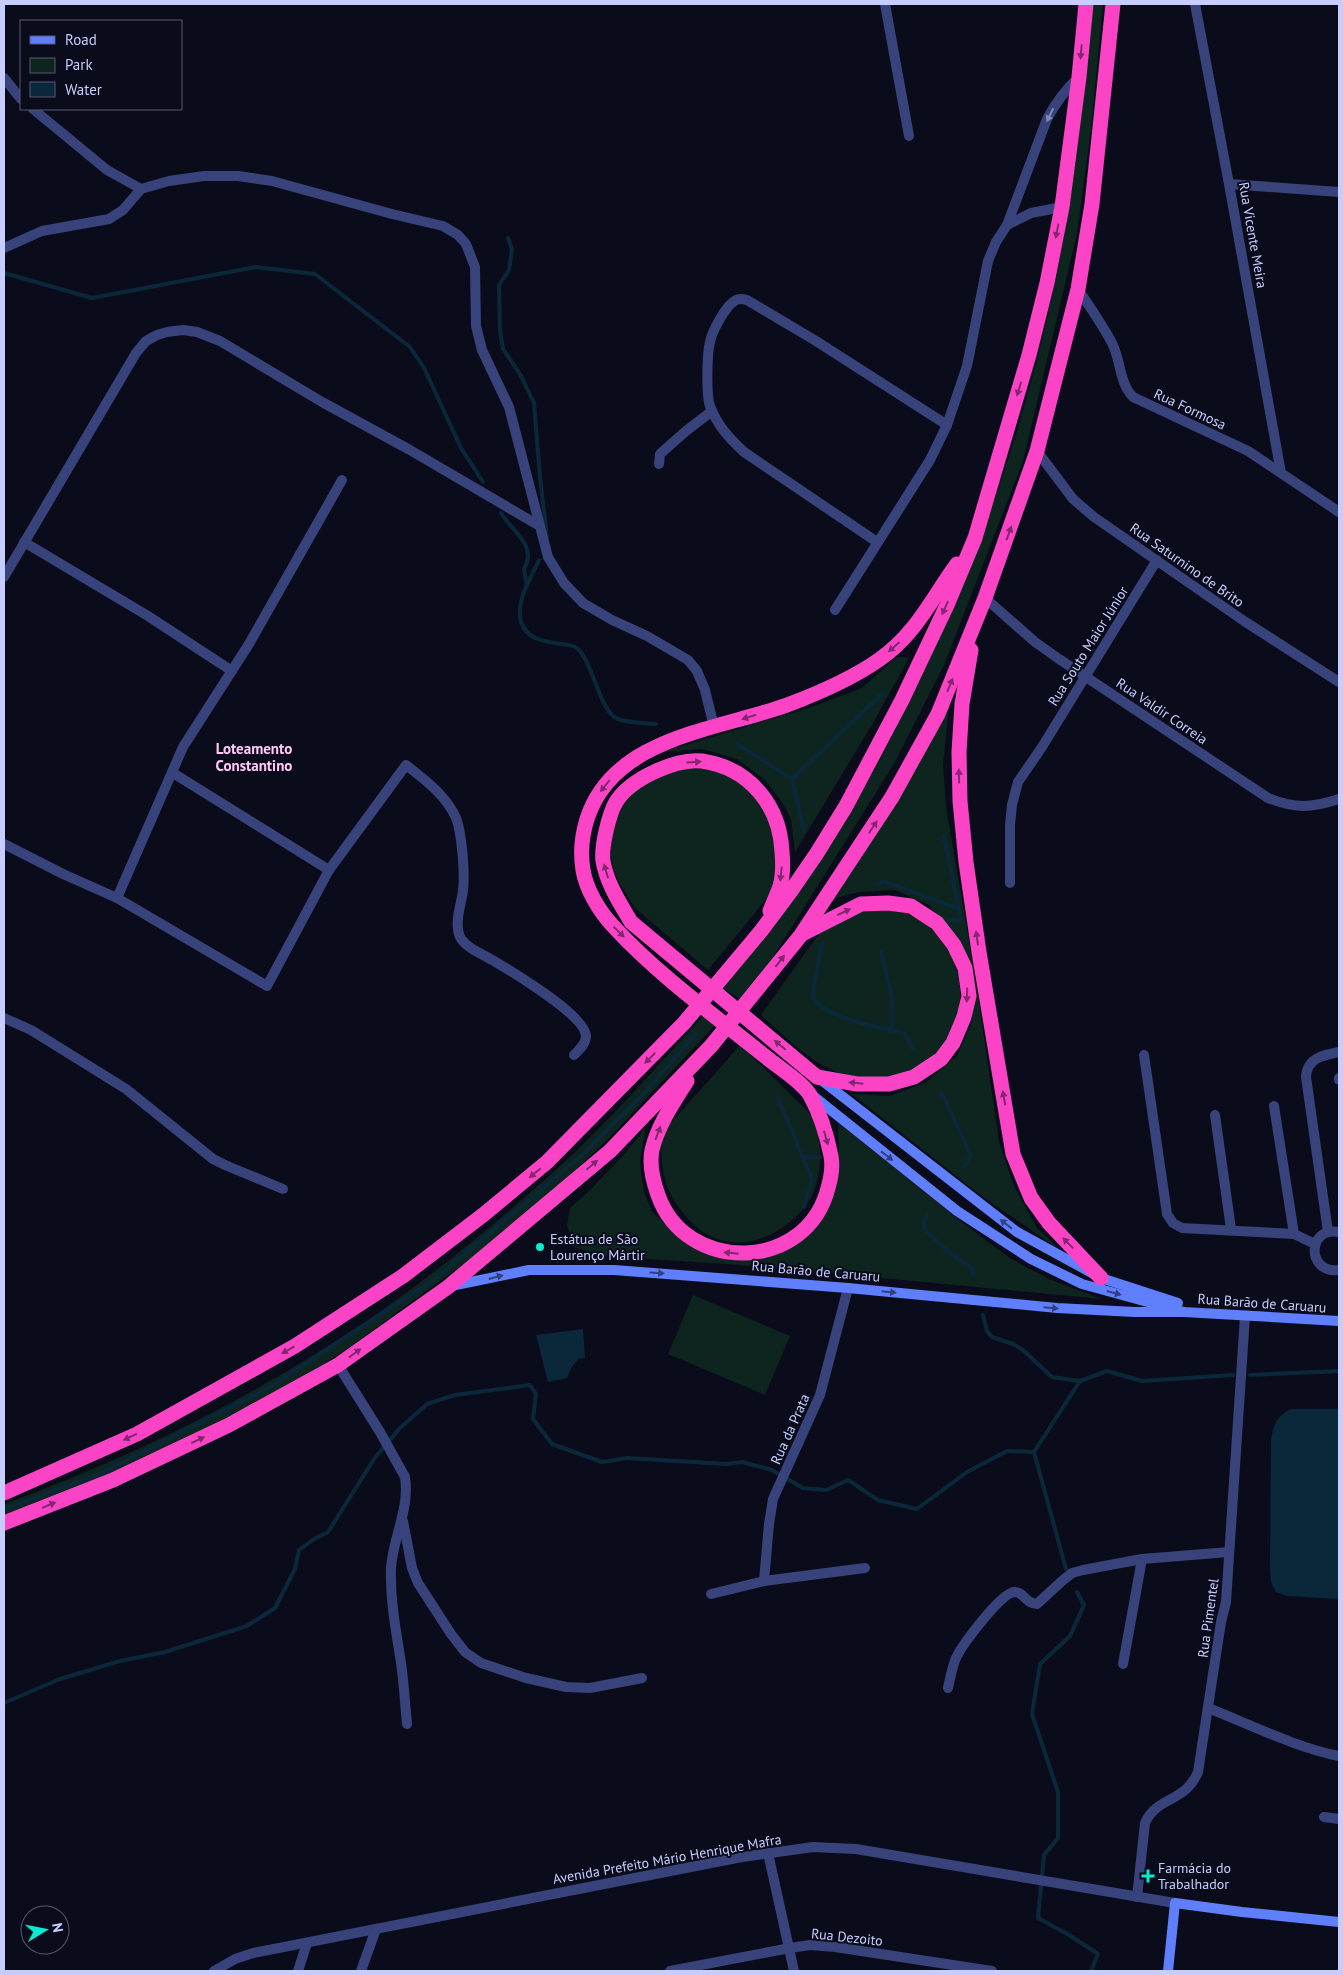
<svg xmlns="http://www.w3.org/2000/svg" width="1343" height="1975" viewBox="0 0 1343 1975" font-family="'PT Sans',sans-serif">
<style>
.green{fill:#0e251f}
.water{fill:#0b283b}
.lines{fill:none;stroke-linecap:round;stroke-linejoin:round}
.stream{stroke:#0b283b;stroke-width:4}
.street{stroke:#37437a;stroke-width:10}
.secondary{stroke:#607ffc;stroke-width:10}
.highway{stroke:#fb44c5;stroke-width:15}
.oneway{fill:#832870}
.oneway2{fill:#7f88bc}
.oneway3{fill:#314080}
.poi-dot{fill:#05eccf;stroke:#0b0c1b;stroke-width:2}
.labels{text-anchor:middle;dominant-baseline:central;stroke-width:4;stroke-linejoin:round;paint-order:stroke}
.street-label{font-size:14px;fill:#c7cdfe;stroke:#0b0c1b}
.poi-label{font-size:14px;fill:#c7cdfe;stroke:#0b0c1b;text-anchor:start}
.neighbourhood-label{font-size:15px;font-weight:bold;fill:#fec9f6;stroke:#0b0c1b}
</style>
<rect width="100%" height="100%" fill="#0b0c1b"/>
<g class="green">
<path d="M 1090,4 L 1103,4 L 1091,129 L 1077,233 L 1023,461 L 944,665 L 895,762 L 771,960 L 742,1000 L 723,988 C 776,916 832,846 876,768 C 888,746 898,723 910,700 C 989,541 1047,363 1072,185 C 1081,125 1084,64 1090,4 Z"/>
<polygon points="897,657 909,658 873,723 795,852 791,819 784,805 765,780 737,759 702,749 662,752 809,708 862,688"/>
<polygon points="949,705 943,765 946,807 975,976 999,1142 1014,1186 1037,1228 1060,1250 983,1197 852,1094 889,1096 925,1083 957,1056 972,1022 974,993 962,943 929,905 895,890 859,892 832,899"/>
<polygon points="680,768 713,768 752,787 777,831 776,887 708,970 635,908 620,884 614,872 611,857 611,839 614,825 627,801 641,785"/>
<path d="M 872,908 C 882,909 896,908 905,912 C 921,919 934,929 943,943 C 967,975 966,1020 939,1051 C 917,1077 871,1084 840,1073 C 810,1063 785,1036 761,1015 L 821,931 L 845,916 Z"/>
<path d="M 706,1013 L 717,1023 L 609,1138 L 560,1185 L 492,1243 L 346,1350 L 272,1394 L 194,1435 L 89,1484 L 4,1515 L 4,1504 C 149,1451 290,1379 414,1287 C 464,1250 512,1209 559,1167 C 611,1120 658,1065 706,1013 Z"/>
<path d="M 740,1045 C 757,1061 774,1078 791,1095 C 798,1102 807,1109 812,1117 C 817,1128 820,1142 820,1154 C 820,1168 818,1185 811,1198 C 795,1225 757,1249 725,1241 C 700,1236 681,1214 670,1193 C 663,1180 658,1148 664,1134 C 668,1124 678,1115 685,1107 C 703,1087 722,1066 740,1045 Z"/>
<polygon points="838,1123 959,1220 1011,1259 1051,1280 1102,1299 756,1266 603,1256 574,1247 567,1225 570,1208 588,1192 622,1157 646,1127 640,1161 641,1174 644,1192 652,1212 686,1244 716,1256 806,1234 829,1208 836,1186 839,1151"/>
<polygon points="693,1295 790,1336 765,1395 668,1354"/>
</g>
<g class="water">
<polygon points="583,1329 585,1358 578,1359 571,1368 567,1378 548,1382 536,1335"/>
<path d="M 1290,1409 L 1339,1409 L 1339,1599 L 1287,1596 L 1276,1592 L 1271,1582 L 1270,1570 L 1271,1441 C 1273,1426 1276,1417 1290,1409 Z"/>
</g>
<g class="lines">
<g class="stream">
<polyline points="508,238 512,249 509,270 499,285 500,330 503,349 520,374 534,403 540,477 547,537"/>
<polyline points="4,273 92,298 256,267 315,274 410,347 424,368 461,448 483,482"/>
<path d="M 501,513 C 512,531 538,546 524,569 L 527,586"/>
<path d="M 539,560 C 531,578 515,602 521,622 C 527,640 546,642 562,644 C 567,645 573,645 577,648 C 593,662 600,713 618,719 C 629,723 645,723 656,724"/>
<polyline points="737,744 792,779 804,831"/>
<polyline points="792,779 882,694"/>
<polyline points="944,836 961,920 949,921"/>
<polyline points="878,885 883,881 959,909"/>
<path d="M 822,943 L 813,989 L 814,1000 C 834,1020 876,1027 904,1033 L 913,1049"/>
<polyline points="881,951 892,997 891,1031"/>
<polyline points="941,1092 971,1155 964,1167"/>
<polyline points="777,1096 803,1157 820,1157"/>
<polyline points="803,1157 812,1179 804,1207"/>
<path d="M 927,1214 L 924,1220 L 924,1228 C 938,1244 953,1257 972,1268 L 973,1275"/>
<polyline points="983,1315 987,1331 992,1337 1013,1344 1023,1350 1052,1377 1080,1381"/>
<polyline points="1250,1375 1339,1371"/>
<polyline points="1034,1452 1066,1569"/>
<polyline points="4,1509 101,1473 265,1390 435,1279 581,1156 646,1091 696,1034"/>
<polyline points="1077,1592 1084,1605 1070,1636 1040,1664 1032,1714 1058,1792 1058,1838 1044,1855 1038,1918 1069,1935 1098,1954 1091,1971"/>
<polyline points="4,1703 60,1679 120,1661 165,1652 247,1626 275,1608 295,1569 299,1550 314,1539 328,1532 374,1459 400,1428 427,1404 455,1395 530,1385 536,1394 533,1419 552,1444 602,1462 627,1458 726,1464 742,1462 772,1470 803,1488 826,1490 848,1480 878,1500 917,1509 967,1472 1007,1451 1034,1452 1080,1381 1107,1371 1142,1381 1233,1375"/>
</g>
<g class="street">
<polyline points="885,4 909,136"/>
<polyline points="1195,4 1229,184 1281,473"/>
<polyline points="4,78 21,99"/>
<polyline points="33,109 107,170 141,189"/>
<polyline points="1229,184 1339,192"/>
<polyline points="1007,225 1031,213 1062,207"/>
<polyline points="4,248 42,231 109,219 123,210 141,189 169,181 204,176 238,176 272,181 392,214 443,226 458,235 466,244 475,267 476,326 482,350 509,407 548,557 564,583 583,603 612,620 647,636 688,660 697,671 705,690 714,727"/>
<path d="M 1078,289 C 1089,306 1102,324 1112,343 C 1121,360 1119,383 1133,397 L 1248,451 L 1339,512"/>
<polyline points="1037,451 1073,499 1094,517 1244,621 1339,682"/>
<polyline points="659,464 660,454 686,431 712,411"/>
<polyline points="24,542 148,616 232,671"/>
<path d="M 877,542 L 744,452 C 729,438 717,425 710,406 C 706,396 707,353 710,342 C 712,331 726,305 736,300 C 740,298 743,299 747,300 L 816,341 L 947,425"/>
<polyline points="4,577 136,353 146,341 157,335 167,332 183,330 197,332 220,341 322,402 410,450 538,525"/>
<path d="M 985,598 L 1035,642 L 1059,659 L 1268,798 C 1296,809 1311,808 1339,799"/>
<path d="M 835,610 L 930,460 L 947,425 L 967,366 L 988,261 L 996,242 L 1007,225 L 1047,119 C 1056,102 1065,90 1079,77"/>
<polyline points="173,773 329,870"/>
<path d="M 4,844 L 63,874 L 117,898 L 267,986 L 329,870 L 406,765 C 425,780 446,795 456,818 C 462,833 465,874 463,891 C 461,905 454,923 460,937 C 463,943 469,947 474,950 C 495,961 585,1013 586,1036 C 586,1044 579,1050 574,1055"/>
<polyline points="1010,883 1010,825 1012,805 1018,782 1042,747 1157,560"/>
<polyline points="117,898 183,747 249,644 342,480"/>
<polyline points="4,1018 31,1030 126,1089 213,1159 225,1165 283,1189"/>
<polyline points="1144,1055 1167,1214 1173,1223 1182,1228 1294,1234 1315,1244"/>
<polyline points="1339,1078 1339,1080"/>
<polyline points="1274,1106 1294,1234"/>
<polyline points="1215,1115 1231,1229"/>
<path d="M 1328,1232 L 1306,1077 C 1307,1058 1323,1055 1339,1052"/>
<path d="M 1339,1232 C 1307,1226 1306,1274 1339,1270"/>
<path d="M 338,1365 L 380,1432 L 405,1477 C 410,1509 393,1537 391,1568 C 390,1601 396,1630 401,1663 C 404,1683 405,1704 407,1724"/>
<polyline points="403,1521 412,1568 418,1583 451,1634 465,1652 481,1663 526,1678 566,1687 590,1688 642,1678"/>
<polyline points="764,1581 769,1524 773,1499 820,1395 848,1288"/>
<polyline points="711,1594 764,1581 865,1568"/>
<polyline points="1123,1664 1142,1559"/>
<path d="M 948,1688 C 950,1679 952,1667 956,1658 C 962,1645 1000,1594 1014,1592 C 1023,1591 1026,1604 1037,1604 L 1062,1581 L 1072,1573 L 1083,1570 L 1142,1559 L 1229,1552"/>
<path d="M 1208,1708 C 1249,1724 1297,1748 1339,1756"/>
<polyline points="1324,1817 1339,1819"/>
<polyline points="768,1853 794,1971"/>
<path d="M 1137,1897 L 1145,1823 C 1157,1796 1185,1803 1198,1772 L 1221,1622 L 1226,1602 L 1245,1316"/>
<polyline points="214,1971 235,1959 253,1953 742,1857 813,1847 856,1849 1175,1903"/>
<polyline points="298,1971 307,1943"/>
<polyline points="361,1971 376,1929"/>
<polyline points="670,1971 790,1948 810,1945 835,1947 992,1971"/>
</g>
<g class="secondary">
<polyline points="820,1079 1017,1232 1101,1278 1178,1303"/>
<polyline points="812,1095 957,1211 1031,1259 1082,1284 1184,1312 1339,1321"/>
<polyline points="451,1286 529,1270 614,1270 848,1288 1057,1308 1135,1312 1184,1312"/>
<polyline points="1168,1971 1175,1903 1242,1912 1339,1922"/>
</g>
<g class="highway">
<polyline points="971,650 962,704 959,752 960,801 966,862 979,952 1013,1154 1031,1198 1049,1223 1101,1278"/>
<path d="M 770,911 C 773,903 777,895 780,886 C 783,876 783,863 782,852 C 780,806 750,768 702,761 C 676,758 630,779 616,802 C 609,814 601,847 603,861 C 607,884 620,903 631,922 L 817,1077 L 857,1084 L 889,1084 L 914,1077 L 941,1059 L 953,1043 L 964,1017 L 969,996 L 965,968 L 954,945 L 937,923 L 911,906 L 888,903 L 861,904 L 804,933"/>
<path d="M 687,1081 C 673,1103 658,1125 652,1150 C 649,1165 653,1181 658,1195 C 686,1275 807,1272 828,1188 C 831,1178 833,1167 831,1156 C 827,1136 820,1113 810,1095 C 802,1082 778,1067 766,1057 C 714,1015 658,975 613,926 C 599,911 586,889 583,870 C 580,852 582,835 587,819 C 613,737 718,730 787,705 C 819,693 852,679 880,659 C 916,634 932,598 957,564"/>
<polyline points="4,1493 137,1434 295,1346 403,1276 483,1215 547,1162 684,1023 761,931 791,891 817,853 846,806 902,700 947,605 975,538 1029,355 1047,283 1062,207 1079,77 1086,4"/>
<polyline points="4,1523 113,1480 229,1425 338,1365 448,1287 610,1151 711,1046 801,935 892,797 938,714 985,598 1037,451 1078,289 1092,204 1113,4"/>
</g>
</g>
<defs><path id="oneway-solid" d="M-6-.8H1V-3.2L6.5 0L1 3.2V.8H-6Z" transform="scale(1.25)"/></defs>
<g class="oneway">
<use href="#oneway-solid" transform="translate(1081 52) rotate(95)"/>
<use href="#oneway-solid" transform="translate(1057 231) rotate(101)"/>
<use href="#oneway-solid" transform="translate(1019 389) rotate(107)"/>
<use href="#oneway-solid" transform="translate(1009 533) rotate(-70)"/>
<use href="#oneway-solid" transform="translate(945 608) rotate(114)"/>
<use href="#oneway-solid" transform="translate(894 647) rotate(139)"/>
<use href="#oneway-solid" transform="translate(950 685) rotate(-68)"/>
<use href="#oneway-solid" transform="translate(749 717) rotate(163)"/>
<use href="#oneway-solid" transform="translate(694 762) rotate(-3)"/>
<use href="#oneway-solid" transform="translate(959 776) rotate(-91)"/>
<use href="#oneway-solid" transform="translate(605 786) rotate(129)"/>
<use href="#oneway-solid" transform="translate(873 827) rotate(-57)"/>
<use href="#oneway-solid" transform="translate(606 871) rotate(-107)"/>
<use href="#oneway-solid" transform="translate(781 874) rotate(96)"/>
<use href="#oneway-solid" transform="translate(844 912) rotate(-25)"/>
<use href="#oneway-solid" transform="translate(619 932) rotate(44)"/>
<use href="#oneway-solid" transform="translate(977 938) rotate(-98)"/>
<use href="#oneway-solid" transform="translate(780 961) rotate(-52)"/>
<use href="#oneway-solid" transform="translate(967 995) rotate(92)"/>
<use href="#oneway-solid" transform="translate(780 1045) rotate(-140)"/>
<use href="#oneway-solid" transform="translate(650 1058) rotate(135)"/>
<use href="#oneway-solid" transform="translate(856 1083) rotate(-174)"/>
<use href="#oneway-solid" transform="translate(1004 1098) rotate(-100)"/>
<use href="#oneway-solid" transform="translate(658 1133) rotate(-69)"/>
<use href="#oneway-solid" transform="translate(826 1138) rotate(74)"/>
<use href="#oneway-solid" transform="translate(592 1165) rotate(-40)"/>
<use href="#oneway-solid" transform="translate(535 1173) rotate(140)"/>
<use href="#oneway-solid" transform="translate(1068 1243) rotate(-134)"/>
<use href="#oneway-solid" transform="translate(731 1253) rotate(-174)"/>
<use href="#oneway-solid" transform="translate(288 1350) rotate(151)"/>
<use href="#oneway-solid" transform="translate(355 1353) rotate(-36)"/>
<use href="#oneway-solid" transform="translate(130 1437) rotate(155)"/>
<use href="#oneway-solid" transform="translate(198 1440) rotate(-25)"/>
<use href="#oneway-solid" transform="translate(49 1505) rotate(-22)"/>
</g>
<use class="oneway2" href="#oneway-solid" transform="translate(1050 115) rotate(116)"/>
<g class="oneway3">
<use href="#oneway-solid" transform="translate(887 1156) rotate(38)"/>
<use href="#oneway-solid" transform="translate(1006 1224) rotate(-142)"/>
<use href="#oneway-solid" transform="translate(657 1273) rotate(4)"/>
<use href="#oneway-solid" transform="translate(496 1277) rotate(-15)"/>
<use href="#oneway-solid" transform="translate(889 1292) rotate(6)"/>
<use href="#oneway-solid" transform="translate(1114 1293) rotate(15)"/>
<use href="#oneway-solid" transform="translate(1051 1308) rotate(5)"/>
</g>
<g class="poi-dot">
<circle cx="540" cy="1247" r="5"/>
<path d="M1145.5 1868.5h5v5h5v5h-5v5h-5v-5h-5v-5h5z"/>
</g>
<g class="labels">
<g class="street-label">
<text transform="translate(1253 235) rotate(80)">Rua Vicente Meira</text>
<text transform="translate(1190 409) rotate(25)">Rua Formosa</text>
<text transform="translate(1187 565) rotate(35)">Rua Saturnino de Brito</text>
<text transform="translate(1088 646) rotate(-58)">Rua Souto Maior Júnior</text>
<text transform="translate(1162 711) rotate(34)">Rua Valdir Correia</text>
<text transform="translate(816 1271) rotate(5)">Rua Barão de Caruaru</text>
<text transform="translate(1262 1303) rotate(4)">Rua Barão de Caruaru</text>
<text transform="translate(790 1429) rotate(-66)">Rua da Prata</text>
<text transform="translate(1208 1618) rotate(-82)">Rua Pimentel</text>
<text transform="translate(667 1859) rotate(-10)">Avenida Prefeito Mário Henrique Mafra</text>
<text transform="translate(847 1937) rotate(6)">Rua Dezoito</text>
</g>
<g class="poi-label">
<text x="550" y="1239">Estátua de São<tspan x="550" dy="16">Lourenço Mártir</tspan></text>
<text x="1158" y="1868">Farmácia do<tspan x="1158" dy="16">Trabalhador</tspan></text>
</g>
<g class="neighbourhood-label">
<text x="254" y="748">Loteamento<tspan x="254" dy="17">Constantino</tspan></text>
</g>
</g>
<rect width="1343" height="1975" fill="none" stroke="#c7cdfe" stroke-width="10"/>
<rect x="20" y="20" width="162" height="90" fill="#0b0c1b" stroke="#565976"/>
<rect x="30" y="36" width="25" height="8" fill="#607ffc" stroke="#565976"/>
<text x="65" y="45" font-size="15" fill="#c7cdfe">Road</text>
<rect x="30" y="58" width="25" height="15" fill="#0e251f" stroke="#565976"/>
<text x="65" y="70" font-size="15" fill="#c7cdfe">Park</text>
<rect x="30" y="82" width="25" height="15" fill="#0b283b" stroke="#565976"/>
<text x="65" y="95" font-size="15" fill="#c7cdfe">Water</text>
<g transform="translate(45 1930) rotate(80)"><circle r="24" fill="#0b0c1b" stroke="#565976"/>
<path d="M0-4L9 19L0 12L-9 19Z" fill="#05eccf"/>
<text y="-8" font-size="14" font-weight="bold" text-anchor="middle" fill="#c7cdfe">N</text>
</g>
</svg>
